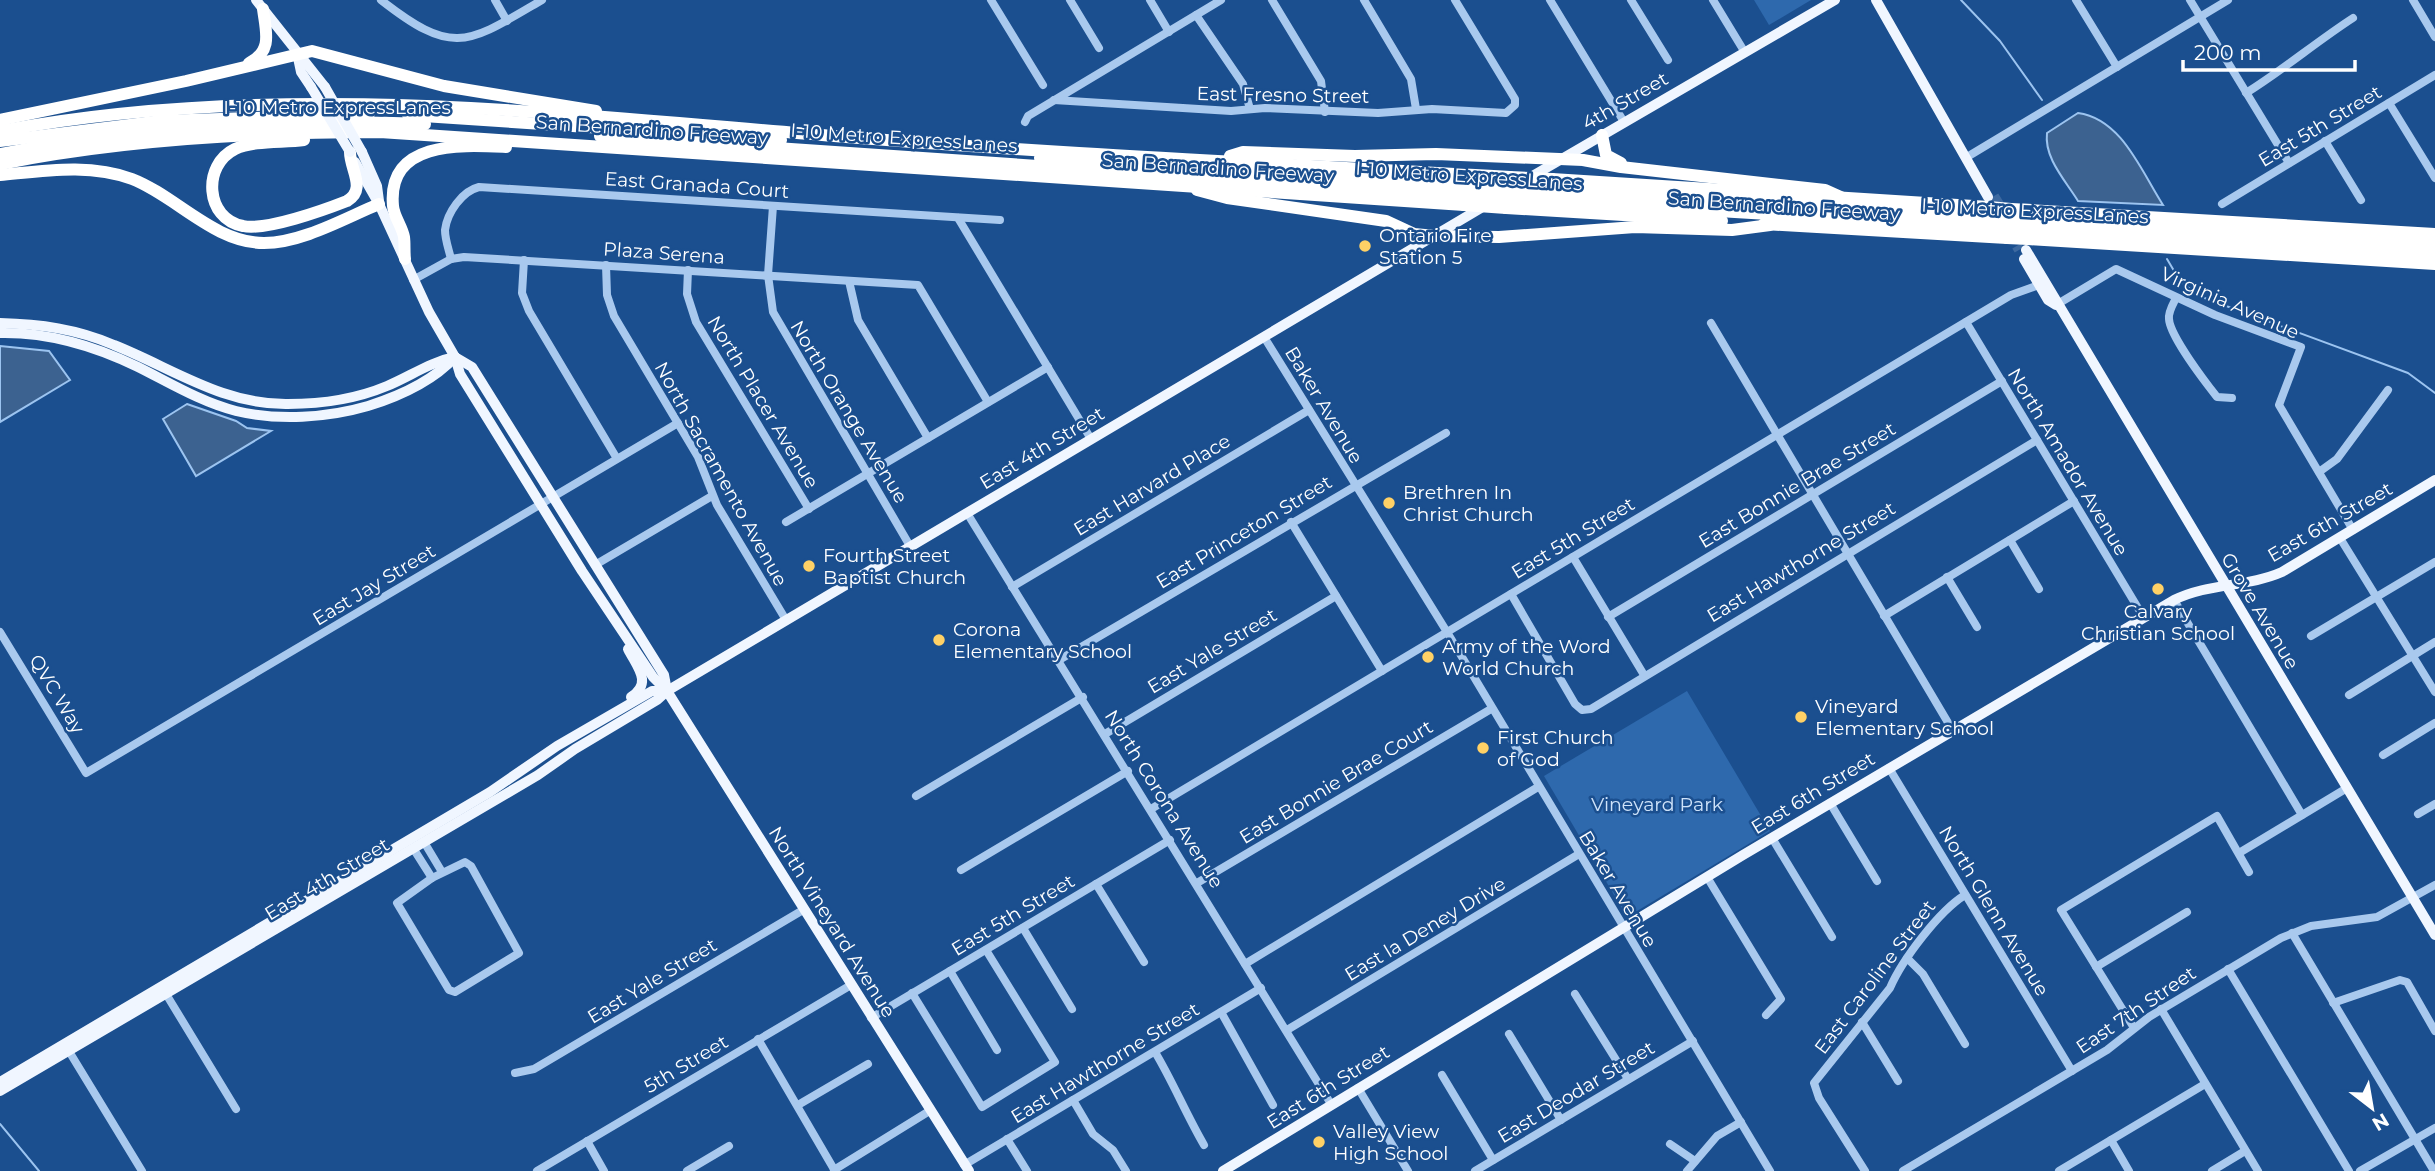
<svg xmlns="http://www.w3.org/2000/svg" width="2435" height="1171" viewBox="0 0 2435 1171" font-family="Montserrat,sans-serif">
<style>
.green{fill:#2e69ad}
.water{fill:#3c6290;stroke:#9cc4f0;stroke-width:2}
.lines{fill:none;stroke-linecap:round;stroke-linejoin:round}
.stream{stroke:#9cc4f0;stroke-width:2}
.major-tunnel{stroke:#3d69a0;stroke-width:10;stroke-dasharray:10 5;stroke-linecap:butt}
.minor{stroke:#a9c9ee;stroke-width:8}
.major{stroke:#f0f6ff;stroke-width:10}
.highway{stroke:#fff;stroke-width:12}
.major-bridge{stroke:#f0f6ff;stroke-width:10}
.highway-bridge{stroke:#fff;stroke-width:12}
.poi-dot{fill:#ffd166;stroke:#1b4f8f;stroke-width:2.5}
.labels{text-anchor:middle;dominant-baseline:central;stroke-width:5;stroke-linejoin:round;paint-order:stroke}
.street-label{font-size:19px;fill:#fff;stroke:#1b4f8f}
.poi-label{font-size:19px;fill:#fff;stroke:#1b4f8f;text-anchor:start}
.park-label{font-size:19px;fill:#cfe3fa;stroke:#1b4f8f}
</style>
<rect width="100%" height="100%" fill="#1b4f8f"/>
<g class="green">
<polygon points="1754,0 1811,0 1769,25"/>
<polygon points="1687,691 1770,831 1627,917 1544,776"/>
</g>
<g class="water">
<path d="M 2078,113 C 2122,119 2141,171 2163,205 L 2078,201 C 2065,180 2044,158 2047,133 Z"/>
<polygon points="0,346 49,351 70,380 0,422"/>
<polygon points="187,404 236,421 247,428 271,431 196,476 163,419"/>
</g>
<g class="lines">
<g class="stream">
<polyline points="1961,0 2000,41 2042,100"/>
<polyline points="2167,259 2180,281 2199,296 2408,373 2435,393"/>
<polyline points="0,1124 39,1171"/>
</g>
<g class="major-tunnel">
<polyline points="1994,196 2005,214"/>
<polyline points="2009,233 2019,250"/>
</g>
<g class="minor">
<path d="M 381,0 C 454,57 467,44 542,0"/>
<polyline points="495,0 507,21"/>
<polyline points="991,0 1043,85"/>
<polyline points="1070,0 1099,48"/>
<polyline points="1150,0 1169,32"/>
<polyline points="1272,0 1321,81 1325,112"/>
<polyline points="1364,0 1411,79 1416,109"/>
<polyline points="1550,0 1624,122"/>
<polyline points="1631,0 1668,60"/>
<polyline points="1713,0 1744,51"/>
<polyline points="2076,0 2117,67"/>
<polyline points="2190,0 2289,163"/>
<polyline points="2413,0 2435,37"/>
<polyline points="1196,15 1243,84 1250,109"/>
<path d="M 2246,93 C 2283,70 2316,42 2353,18"/>
<polyline points="1054,100 1231,111 1265,108 1378,113 1432,109 1506,113 1515,105 1515,99 1455,0"/>
<polyline points="2389,103 2435,178"/>
<polyline points="1025,122 1028,116 1221,0"/>
<polyline points="2325,141 2361,200"/>
<polyline points="1967,157 2228,0"/>
<polyline points="2222,204 2435,75"/>
<polyline points="773,206 768,275 773,312 910,546"/>
<polyline points="958,218 1091,439"/>
<path d="M 451,259 C 449,250 445,240 445,230 C 447,213 462,191 479,187 L 1000,220"/>
<polyline points="524,260 522,293 529,311 616,457"/>
<polyline points="606,265 607,295 614,316 698,457 717,505 786,620"/>
<polyline points="688,270 687,294 696,322 809,509"/>
<polyline points="413,280 451,259 464,257 918,285 988,402"/>
<polyline points="849,281 858,320 928,438"/>
<path d="M 2176,298 C 2173,304 2168,312 2169,319 C 2170,336 2206,383 2217,397 L 2232,398"/>
<polyline points="2056,305 2116,269 2215,315 2301,347 2279,405 2353,530"/>
<polyline points="1966,322 2144,618"/>
<polyline points="1711,323 1953,731"/>
<polyline points="1264,337 1447,632 1770,1171"/>
<polyline points="2319,472 2337,459 2388,390"/>
<polyline points="967,513 1331,1104"/>
<polyline points="786,522 1048,367"/>
<polyline points="1291,522 1382,671"/>
<polyline points="2340,538 2435,692"/>
<polyline points="2010,540 2039,589"/>
<polyline points="1573,557 1644,675"/>
<polyline points="595,565 712,496"/>
<polyline points="1947,577 1977,627"/>
<polyline points="1012,587 1309,410"/>
<polyline points="1511,594 1575,704 1582,710 1591,709 2037,440"/>
<polyline points="2174,600 2302,815"/>
<polyline points="1884,616 2074,501"/>
<polyline points="1608,617 2002,381"/>
<polyline points="0,632 86,773 678,423"/>
<polyline points="2311,636 2435,562"/>
<polyline points="1059,660 1446,433"/>
<polyline points="2349,695 2435,642"/>
<polyline points="1105,734 1336,596"/>
<polyline points="2383,755 2435,723"/>
<polyline points="1889,768 2072,1071"/>
<polyline points="916,796 1083,697"/>
<polyline points="1830,803 1877,881"/>
<polyline points="1151,809 2011,295 2039,285"/>
<polyline points="2418,814 2435,804"/>
<polyline points="1772,838 1832,937"/>
<polyline points="424,842 442,872"/>
<polyline points="413,848 432,878"/>
<polyline points="2239,853 2347,788"/>
<polygon points="465,862 471,866 519,953 455,992 449,990 397,903 432,878"/>
<polyline points="961,870 1128,771"/>
<polyline points="1707,877 1781,999 1766,1015"/>
<polyline points="1197,883 1491,709"/>
<polyline points="1096,884 1144,962"/>
<polyline points="1023,928 1072,1009"/>
<polyline points="2292,933 2434,1171"/>
<polyline points="1907,958 1923,974 1965,1044"/>
<polyline points="1245,964 1538,787"/>
<polyline points="2096,967 2187,912"/>
<polyline points="2228,969 2349,1171"/>
<polyline points="950,971 997,1050"/>
<polyline points="163,989 236,1109"/>
<polyline points="912,993 982,1107 1055,1062 986,950"/>
<polyline points="1575,994 1628,1079"/>
<polyline points="2333,1003 2400,980 2407,982 2435,1031"/>
<polyline points="2161,1009 2258,1171"/>
<polyline points="1221,1012 1273,1105"/>
<polyline points="871,1018 1170,840"/>
<polyline points="1862,1022 1898,1081"/>
<polyline points="2134,1028 2061,910 2217,816 2249,872"/>
<polyline points="1287,1030 1579,854"/>
<polyline points="1509,1034 1561,1120"/>
<polyline points="758,1039 835,1171"/>
<polyline points="67,1048 142,1171"/>
<path d="M 1155,1052 C 1173,1082 1186,1114 1204,1145"/>
<polyline points="515,1073 534,1069 803,910"/>
<polyline points="1442,1075 1493,1160"/>
<polyline points="1358,1088 1408,1171"/>
<polyline points="1073,1100 1093,1134 1113,1150 1126,1171"/>
<polyline points="798,1105 868,1064"/>
<polyline points="1007,1139 1027,1171"/>
<polyline points="2111,1140 2129,1171"/>
<polyline points="587,1141 604,1171"/>
<polyline points="1670,1144 1695,1161"/>
<polyline points="964,1165 1261,988"/>
<polyline points="834,1170 931,1110"/>
<polyline points="537,1171 851,985"/>
<polyline points="687,1171 729,1146"/>
<polyline points="1475,1171 1693,1041"/>
<polyline points="1687,1171 1717,1136 1741,1122"/>
<path d="M 1865,1171 L 1819,1098 L 1814,1083 L 1890,988 C 1902,960 1939,911 1965,895"/>
<polyline points="1903,1171 2107,1050 2149,1017 2281,938 2311,926 2377,917 2435,885"/>
<polyline points="2059,1171 2205,1084"/>
<polyline points="2212,1171 2245,1151"/>
<polyline points="2360,1171 2435,1128"/>
</g>
<g class="major">
<polyline points="256,0 325,87"/>
<polyline points="1876,0 1988,197"/>
<polyline points="297,53 301,72 311,87"/>
<polyline points="362,152 377,186 379,201"/>
<polyline points="355,162 379,204 429,312 455,357 460,374 582,571 653,677 667,691 969,1171"/>
<polyline points="1529,178 1835,0"/>
<polyline points="2026,250 2435,935"/>
<polyline points="2024,259 2048,300 2056,305"/>
<path d="M 0,323 C 40,324 77,329 114,345 C 172,368 223,405 288,404 C 322,404 356,399 387,386 C 411,376 430,362 455,357"/>
<path d="M 0,333 C 49,332 95,346 138,367 C 170,383 201,402 236,411 C 278,421 327,418 368,406 C 400,396 432,382 455,357"/>
<polyline points="455,357 472,367 664,675 667,691"/>
<path d="M 628,649 C 637,667 653,683 631,697"/>
<polyline points="0,1082 490,792 557,746 652,691 667,691"/>
<polyline points="0,1091 538,775 575,749 657,700 667,691 1486,205"/>
<path d="M 1223,1171 L 1743,855 L 2174,600 C 2208,583 2248,587 2282,572 L 2435,480"/>
</g>
<g class="highway">
<path d="M 249,63 C 273,51 266,32 263,9"/>
<polyline points="408,115 781,140"/>
<polyline points="0,120 186,81 312,51 444,86 596,111"/>
<path d="M 0,131 C 275,79 558,114 834,136 C 1059,154 1285,164 1510,177"/>
<polyline points="1602,135 1606,155 1621,163"/>
<polyline points="600,136 1478,196"/>
<path d="M 304,140 C 283,143 255,140 235,149 C 202,165 205,219 243,226 C 266,231 324,210 347,201 C 367,189 350,170 350,152"/>
<polyline points="0,141 162,121 369,114"/>
<path d="M 0,154 C 139,127 283,119 425,124"/>
<polyline points="1230,156 1243,152 1355,156 1436,154 1583,160 1621,167 1825,190 1845,199"/>
<polyline points="1040,158 1494,187"/>
<path d="M 0,164 C 125,139 253,132 380,132 L 1464,205"/>
<path d="M 0,175 C 43,171 90,163 132,179 C 176,196 214,243 264,243 C 302,243 345,218 379,204"/>
<polyline points="1552,179 1989,207"/>
<polyline points="1537,189 1996,218"/>
<polyline points="1197,190 1227,198 1386,221 1414,234 1435,236 1499,237 1635,227 1732,230 1770,225"/>
<polyline points="1520,199 2001,228"/>
<polyline points="1506,208 1722,221"/>
<polyline points="2011,209 2435,234"/>
<polyline points="2017,220 2435,244"/>
<polyline points="1764,224 2007,238"/>
<polyline points="2023,229 2435,254"/>
<polyline points="2028,239 2435,264"/>
<path d="M 405,259 C 404,252 405,244 404,237 C 402,226 394,217 393,206 C 387,140 462,145 506,147"/>
</g>
<g class="major-bridge">
<polyline points="311,87 350,152"/>
<polyline points="325,87 362,152"/>
</g>
<g class="highway-bridge">
<polyline points="1510,177 1552,179"/>
<polyline points="1494,187 1537,189"/>
<polyline points="1478,196 1520,199"/>
<polyline points="1464,205 1506,208"/>
<polyline points="1989,207 2011,209"/>
<polyline points="1996,218 2017,220"/>
<polyline points="2001,228 2023,229"/>
<polyline points="2007,238 2028,239"/>
</g>
</g>
<g class="poi-dot">
<circle cx="1365" cy="246" r="7"/>
<circle cx="1389" cy="503" r="7"/>
<circle cx="809" cy="566" r="7"/>
<circle cx="2158" cy="589" r="7"/>
<circle cx="939" cy="640" r="7"/>
<circle cx="1428" cy="657" r="7"/>
<circle cx="1801" cy="717" r="7"/>
<circle cx="1483" cy="748" r="7"/>
<circle cx="1319" cy="1142" r="7"/>
</g>
<g class="labels">
<g class="street-label">
<text transform="translate(1283 95) rotate(1)">East Fresno Street</text>
<text transform="translate(1625 101) rotate(-30)">4th Street</text>
<text x="337" y="107">I-10 Metro ExpressLanes</text>
<text transform="translate(2320 126) rotate(-31)">East 5th Street</text>
<text transform="translate(652 130) rotate(4)">San Bernardino Freeway</text>
<text transform="translate(904 138) rotate(4)">I-10 Metro ExpressLanes</text>
<text transform="translate(1218 168) rotate(4)">San Bernardino Freeway</text>
<text transform="translate(1469 176) rotate(4)">I-10 Metro ExpressLanes</text>
<text transform="translate(697 185) rotate(4)">East Granada Court</text>
<text transform="translate(1784 206) rotate(4)">San Bernardino Freeway</text>
<text transform="translate(2035 211) rotate(3)">I-10 Metro ExpressLanes</text>
<text transform="translate(664 253) rotate(4)">Plaza Serena</text>
<text transform="translate(2230 303) rotate(24)">Virginia Avenue</text>
<text transform="translate(763 402) rotate(59)">North Placer Avenue</text>
<text transform="translate(1324 405) rotate(59)">Baker Avenue</text>
<text transform="translate(849 412) rotate(59)">North Orange Avenue</text>
<text transform="translate(1042 448) rotate(-31)">East 4th Street</text>
<text transform="translate(2068 462) rotate(59)">North Amador Avenue</text>
<text transform="translate(721 474) rotate(61)">North Sacramento Avenue</text>
<text transform="translate(1152 485) rotate(-31)">East Harvard Place</text>
<text transform="translate(1797 485) rotate(-31)">East Bonnie Brae Street</text>
<text transform="translate(2330 522) rotate(-30)">East 6th Street</text>
<text transform="translate(1244 532) rotate(-31)">East Princeton Street</text>
<text transform="translate(1573 538) rotate(-31)">East 5th Street</text>
<text transform="translate(1801 562) rotate(-31)">East Hawthorne Street</text>
<text transform="translate(374 585) rotate(-31)">East Jay Street</text>
<text transform="translate(2260 611) rotate(59)">Grove Avenue</text>
<text transform="translate(1212 651) rotate(-31)">East Yale Street</text>
<text transform="translate(57 694) rotate(59)">QVC Way</text>
<text transform="translate(1336 782) rotate(-31)">East Bonnie Brae Court</text>
<text transform="translate(1813 793) rotate(-31)">East 6th Street</text>
<text transform="translate(1164 799) rotate(58)">North Corona Avenue</text>
<text transform="translate(327 879) rotate(-31)">East 4th Street</text>
<text transform="translate(1618 889) rotate(59)">Baker Avenue</text>
<text transform="translate(1994 911) rotate(59)">North Glenn Avenue</text>
<text transform="translate(1013 915) rotate(-31)">East 5th Street</text>
<text transform="translate(832 922) rotate(58)">North Vineyard Avenue</text>
<text transform="translate(1425 929) rotate(-31)">East la Deney Drive</text>
<text transform="translate(1875 977) rotate(-53)">East Caroline Street</text>
<text transform="translate(652 981) rotate(-31)">East Yale Street</text>
<text transform="translate(2136 1010) rotate(-34)">East 7th Street</text>
<text transform="translate(1105 1063) rotate(-31)">East Hawthorne Street</text>
<text transform="translate(686 1064) rotate(-31)">5th Street</text>
<text transform="translate(1328 1087) rotate(-32)">East 6th Street</text>
<text transform="translate(1576 1092) rotate(-31)">East Deodar Street</text>
</g>
<g class="poi-label">
<text x="1379" y="235">Ontario Fire<tspan x="1379" dy="22">Station 5</tspan></text>
<text x="1403" y="492">Brethren In<tspan x="1403" dy="22">Christ Church</tspan></text>
<text x="823" y="555">Fourth Street<tspan x="823" dy="22">Baptist Church</tspan></text>
<text x="2158" y="611" text-anchor="middle">Calvary<tspan x="2158" dy="22">Christian School</tspan></text>
<text x="953" y="629">Corona<tspan x="953" dy="22">Elementary School</tspan></text>
<text x="1442" y="646">Army of the Word<tspan x="1442" dy="22">World Church</tspan></text>
<text x="1815" y="706">Vineyard<tspan x="1815" dy="22">Elementary School</tspan></text>
<text x="1497" y="737">First Church<tspan x="1497" dy="22">of God</tspan></text>
<text x="1333" y="1131">Valley View<tspan x="1333" dy="22">High School</tspan></text>
</g>
<g class="park-label">
<text x="1657" y="804">Vineyard Park</text>
</g>
</g>
<g transform="translate(2372 1108) rotate(149)" stroke="#1b4f8f" stroke-width="5" paint-order="stroke">
<path d="M0-5L12 26L0 18L-12 26Z" fill="#ffffff"/>
<text y="-10" font-size="19" font-weight="bold" text-anchor="middle" fill="#ffffff">N</text>
</g>
<path d="M2183 60v10h172v-10" fill="none" stroke="#ffffff" stroke-width="3.5"/>
<text x="2194" y="60" font-size="21" fill="#ffffff" stroke="#1b4f8f" stroke-width="5" paint-order="stroke">200 m</text>
</svg>
